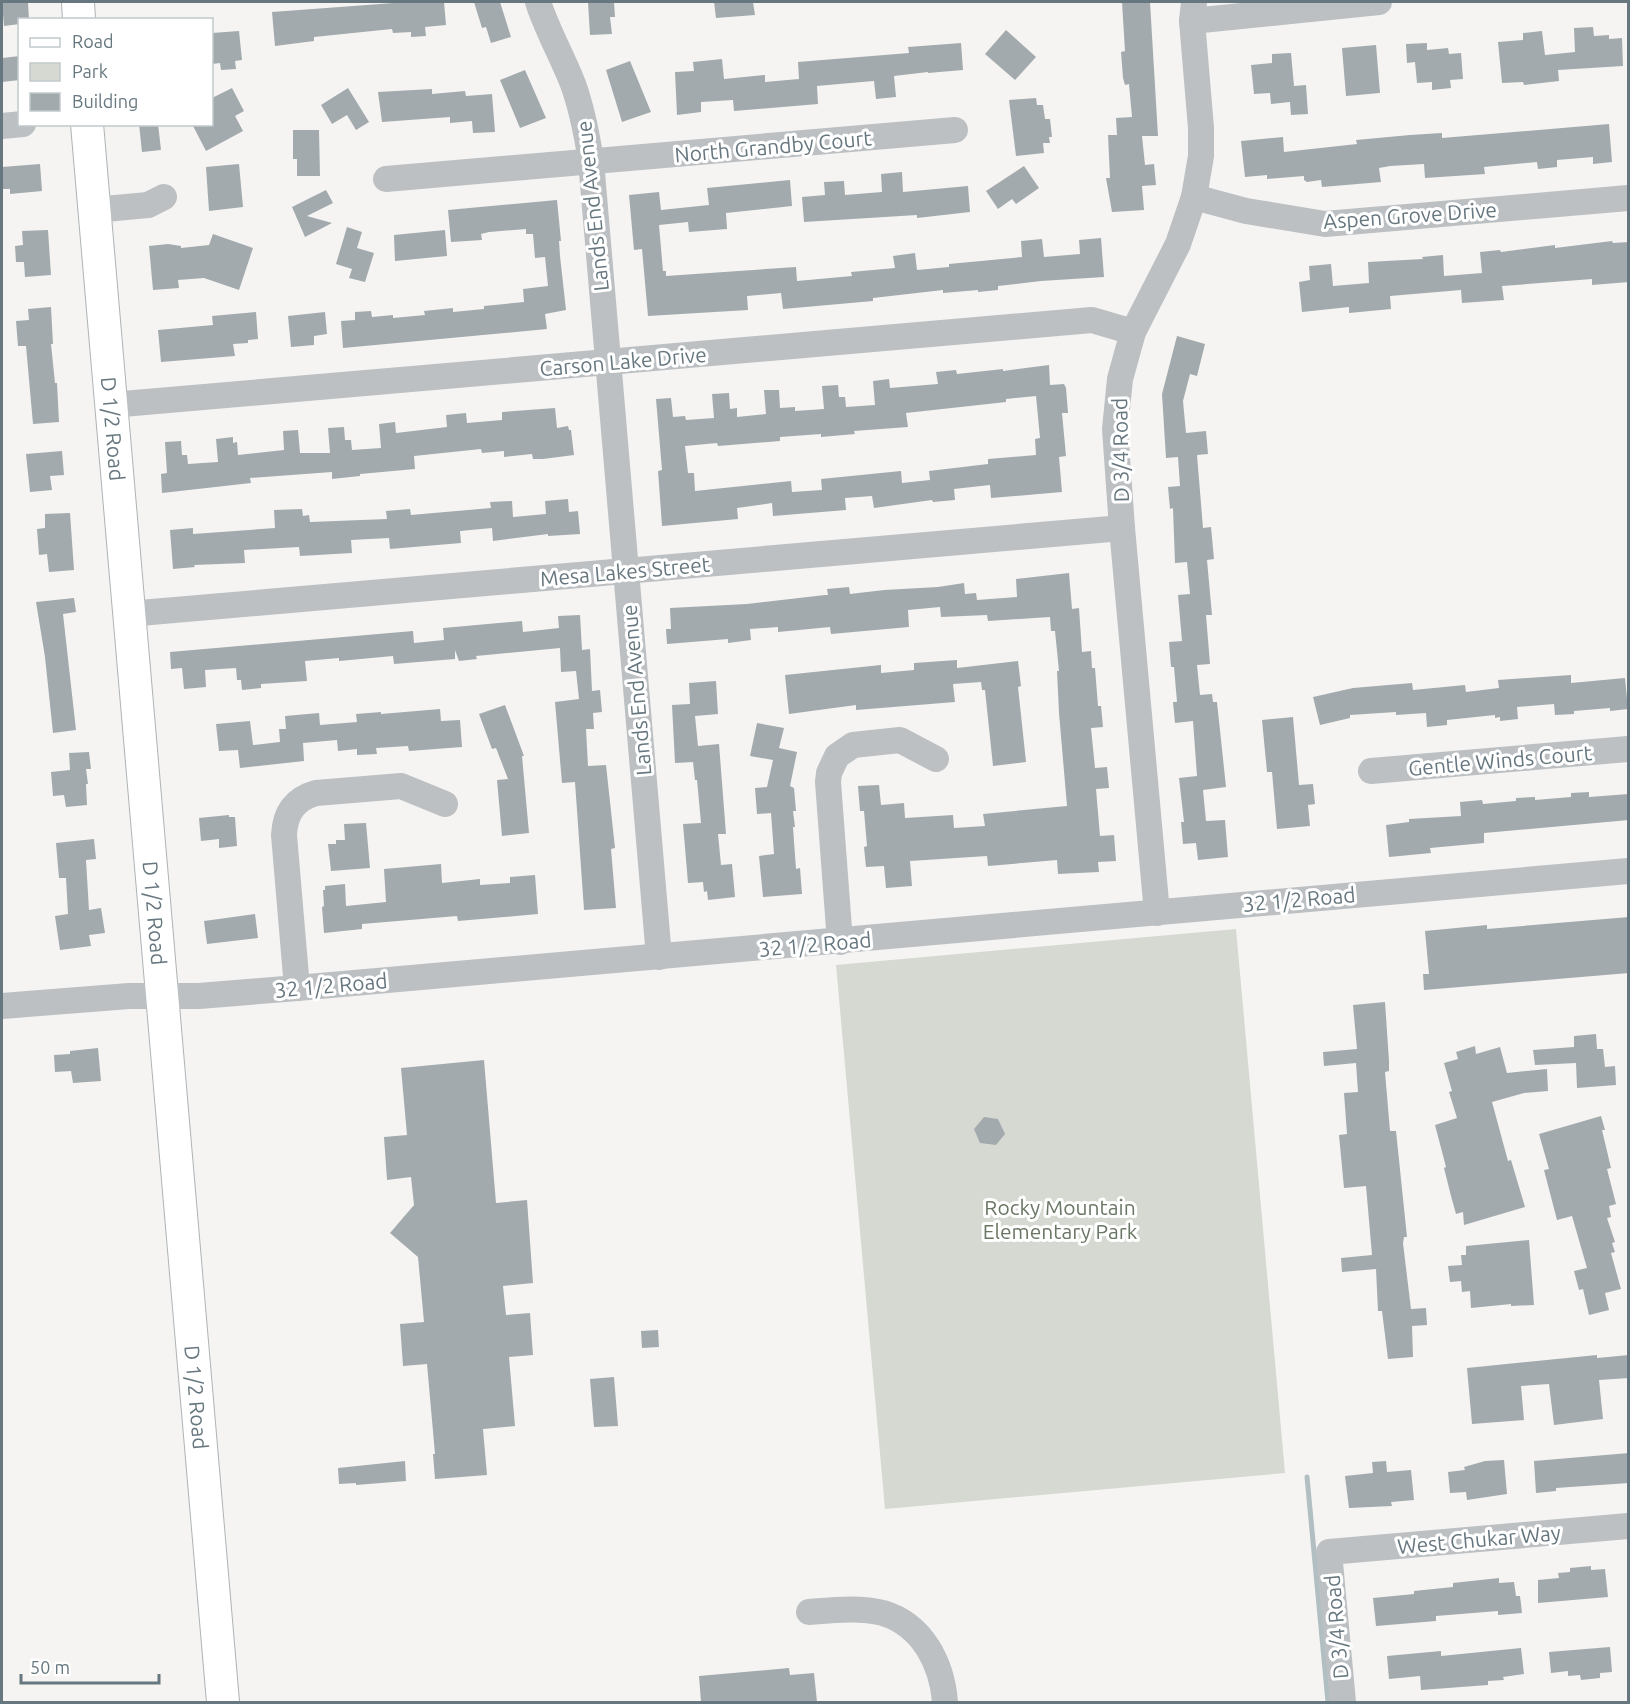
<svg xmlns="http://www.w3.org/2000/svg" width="1630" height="1704" viewBox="0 0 1630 1704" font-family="Ubuntu,sans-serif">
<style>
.green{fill:#d5d9d1}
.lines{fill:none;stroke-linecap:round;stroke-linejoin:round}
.stream{stroke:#b2bfc2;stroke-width:5}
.building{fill:#a2aaae;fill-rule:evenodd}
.major-casing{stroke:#aeb3b5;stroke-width:34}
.minor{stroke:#bcc0c3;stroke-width:26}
.major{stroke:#fff;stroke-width:32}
.labels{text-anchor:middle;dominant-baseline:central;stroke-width:6;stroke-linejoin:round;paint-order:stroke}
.street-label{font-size:21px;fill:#67777f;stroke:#fff}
.park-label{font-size:21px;fill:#6a7765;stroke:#fff}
</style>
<rect width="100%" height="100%" fill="#f5f4f2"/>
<polygon class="green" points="1236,929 1285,1473 885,1509 836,965"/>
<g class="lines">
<polyline class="stream" points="1307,1477 1328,1702"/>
</g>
<g class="building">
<polygon points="2,2 28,2 29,20 20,20 20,24 4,26"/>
<polygon points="407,2 444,2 446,25 425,27 426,36 411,37 411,32 393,33 392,29 314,37 314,41 275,46 272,12"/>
<polygon points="474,2 500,2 511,37 491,43 486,27 482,28"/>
<polygon points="588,2 614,2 615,17 610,17 612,34 590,35"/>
<polygon points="714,2 753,2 755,15 716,18"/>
<polygon points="1122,2 1150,2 1158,136 1142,136 1145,165 1154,164 1156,185 1142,186 1144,210 1112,212 1106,178 1110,178 1108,135 1117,135 1116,118 1132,117 1129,84 1125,85 1123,78 1121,52 1125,51"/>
<polygon points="1593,27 1594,36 1609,35 1609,39 1622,38 1623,66 1558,70 1559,81 1524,85 1523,82 1502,83 1498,42 1523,40 1523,33 1542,31 1545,55 1575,52 1574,28"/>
<polygon points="1006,30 1036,57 1015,80 985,54"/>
<polygon points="239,31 242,60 235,61 236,69 221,70 220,63 212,64 212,33"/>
<polygon points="961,43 963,70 928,73 928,72 894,76 896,97 876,99 874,81 839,84 817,86 818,104 734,111 733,100 701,102 701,112 677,115 675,72 694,71 693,62 722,59 724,79 765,75 765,82 799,79 798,62 909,53 908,47"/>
<polygon points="1427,43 1427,50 1448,48 1449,54 1461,53 1463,79 1450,80 1451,88 1432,90 1432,82 1417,83 1415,62 1407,63 1406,44"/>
<polygon points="1376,45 1380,93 1346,96 1342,48"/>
<polygon points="1291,53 1294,86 1306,85 1308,114 1291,115 1290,102 1271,104 1270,93 1254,94 1251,65 1272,63 1272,54"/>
<polygon points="20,56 20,80 2,82 2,58"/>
<polygon points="630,61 651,112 622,122 606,70"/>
<polygon points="525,70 546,118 520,128 500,80"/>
<polygon points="232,88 244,111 235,116 243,131 206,151 192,124 212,124 212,98"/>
<polygon points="348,88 369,122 356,130 347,115 332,124 321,105"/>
<polygon points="432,89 432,94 465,91 466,96 492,94 495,132 473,133 472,121 450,123 450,117 382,122 378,92"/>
<polygon points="1036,98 1037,105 1043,105 1045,119 1050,119 1052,137 1049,137 1050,143 1043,143 1044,153 1016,156 1009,100"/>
<polygon points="139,124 158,124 161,150 142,152"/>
<polygon points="1609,124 1612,162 1593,164 1593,157 1557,160 1557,167 1538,169 1537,162 1484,167 1485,174 1425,178 1424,164 1390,166 1379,168 1381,182 1322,187 1321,180 1307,182 1304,180 1304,176 1267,179 1267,175 1245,177 1241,141 1283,137 1284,152 1357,144 1356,140 1410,135 1442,133 1442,138"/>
<polygon points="293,130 319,130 320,176 297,176 297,159 293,159"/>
<polygon points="40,164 42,191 10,194 10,189 2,189 2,167"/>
<polygon points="239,164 243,207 209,211 206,167"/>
<polygon points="1024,166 1039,188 1016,204 1012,199 998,209 986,191"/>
<polygon points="902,172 903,192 968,186 970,212 917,218 917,215 804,222 802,197 825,195 824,182 844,181 845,195 882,192 881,174"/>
<polygon points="790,180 792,206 726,213 727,229 689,232 688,222 659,225 663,271 666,271 666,276 796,267 797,281 852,276 851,272 895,268 893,256 915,253 917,270 949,267 949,264 1022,257 1021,241 1042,239 1044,257 1080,254 1079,240 1101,238 1104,277 1041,281 998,286 998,290 978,292 978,290 943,293 943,290 873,298 873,301 783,309 781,293 747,296 748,310 648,316 642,249 634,250 629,195 659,192 661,210 709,205 707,188"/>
<polygon points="326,190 333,203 307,216 332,223 305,237 292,207"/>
<polygon points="557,200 561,241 559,241 560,256 566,310 545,314 547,329 343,348 341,321 355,320 355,312 371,311 372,317 393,315 393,318 425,315 424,311 453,308 453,312 484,309 484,306 524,302 523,289 548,286 545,257 535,258 533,234 526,234 526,229 489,232 481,234 482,240 451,242 448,210"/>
<polygon points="347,227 362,232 357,248 374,253 365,282 349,278 352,269 336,264"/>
<polygon points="48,230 51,275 25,277 24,262 16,262 15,246 23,245 22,231"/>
<polygon points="445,230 447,256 395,261 394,235"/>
<polygon points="213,234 253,248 239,290 204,278 178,280 179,288 153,290 149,246 168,244 181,246 181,248 209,245"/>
<polygon points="1612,241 1613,243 1629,242 1629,282 1592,285 1592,279 1502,286 1504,300 1462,303 1461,290 1390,296 1391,309 1349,313 1349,307 1302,312 1299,282 1310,280 1309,266 1331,264 1333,286 1369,283 1368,262 1423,259 1422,257 1443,255 1444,276 1482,273 1480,252 1500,250 1501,252 1555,245 1555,248"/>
<polygon points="51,307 53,344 51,344 55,383 57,383 59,422 33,424 26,346 18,346 16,321 29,320 28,309"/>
<polygon points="256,312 258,339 248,340 248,343 233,344 235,356 161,362 158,330 213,325 212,316"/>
<polygon points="325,312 327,334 314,336 314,345 291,347 288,316"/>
<polygon points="1177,336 1205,344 1197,376 1190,374 1183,401 1186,433 1206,431 1208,454 1197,455 1203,528 1211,527 1214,559 1207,560 1212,615 1206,615 1210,664 1197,665 1200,695 1212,694 1213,702 1217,702 1226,787 1203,790 1206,821 1225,820 1228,857 1198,860 1196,843 1183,844 1181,822 1184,822 1179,778 1197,776 1193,721 1175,723 1173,702 1177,702 1174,667 1171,667 1169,642 1182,641 1178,595 1190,594 1187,562 1175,563 1173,508 1170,509 1168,487 1180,486 1178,457 1166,458 1162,394"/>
<path d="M 1049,365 L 1050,385 L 1064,384 L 1066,388 L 1068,413 L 1062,413 L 1066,456 L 1059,457 L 1062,492 L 991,498 L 990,485 L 954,489 L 955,500 L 933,502 L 932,500 L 874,508 L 872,496 L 845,498 L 846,510 L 773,516 L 772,503 L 737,508 L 738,519 L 662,526 L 658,471 L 662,470 L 656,399 L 671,398 L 673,417 L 685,416 L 686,420 L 714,418 L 712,394 L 729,393 L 730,409 L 737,408 L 737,417 L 766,414 L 764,390 L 779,390 L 780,408 L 795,407 L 795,411 L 824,409 L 822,386 L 838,385 L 839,397 L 845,397 L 846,407 L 875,405 L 873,381 L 889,379 L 890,388 L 938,384 L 936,372 L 956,370 L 957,374 L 1003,369 L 1003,371 ZM 1036,396 L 1040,438 L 1035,439 L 1036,455 L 988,459 L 988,464 L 929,471 L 930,480 L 902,483 L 901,471 L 821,479 L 822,490 L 792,492 L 791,481 L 695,491 L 694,473 L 688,473 L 685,446 L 717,443 L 718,446 L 780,441 L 780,437 L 821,434 L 821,437 L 855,434 L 854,431 L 908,427 L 906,413 L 1006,402 L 1006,399 Z"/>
<polygon points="555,408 557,428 568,426 569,430 571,430 574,455 543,459 533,459 532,454 504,457 504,451 482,453 481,449 414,456 415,469 360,474 360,476 332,479 332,472 250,478 251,483 162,493 161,474 167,473 165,442 181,441 182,455 187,455 188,464 218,462 216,439 233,437 233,443 237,442 238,455 284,450 283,431 298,430 300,453 330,453 328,428 344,427 345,440 351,440 352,450 381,448 379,424 395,422 396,433 447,427 446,415 466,413 467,423 502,420 502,412"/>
<polygon points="62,451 64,475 50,476 52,490 30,492 26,454"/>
<polygon points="568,499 569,512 578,511 580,534 548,536 548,534 493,541 492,528 460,531 461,543 390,549 389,538 351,540 352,553 300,556 299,547 244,550 245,563 194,565 195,567 173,569 170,530 193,528 193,534 275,528 274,510 302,509 303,516 309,515 310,522 387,519 386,511 410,509 411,515 491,508 490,502 512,501 513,517 546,514 545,501"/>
<polygon points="70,513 74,570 49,572 47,554 39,555 37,529 45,528 45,514"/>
<polygon points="1069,573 1072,609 1079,608 1082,652 1091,651 1092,668 1095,668 1098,706 1101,706 1103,727 1091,728 1095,768 1107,767 1109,788 1096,789 1100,836 1114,835 1116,861 1098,862 1099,872 1058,874 1057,860 988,866 987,856 910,861 912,886 886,888 884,866 866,867 864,847 867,846 864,811 860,811 858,786 879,785 881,805 904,803 905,818 953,815 954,828 985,826 983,814 1067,806 1059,713 1057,671 1059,671 1055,631 1051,631 1050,617 988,621 987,615 941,617 940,607 908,610 909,627 831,634 830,627 778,632 778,627 750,629 751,640 728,643 728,639 667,644 666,629 671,629 670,608 747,604 825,595 828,595 827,589 849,587 850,594 884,590 938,587 964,583 965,594 976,593 977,600 1017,597 1016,579"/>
<polygon points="74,598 76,612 63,614 76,730 53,733 45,657 36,602"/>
<polygon points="580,615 582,650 590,649 592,691 600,690 602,712 593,713 594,729 586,729 588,766 606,765 615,848 611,849 616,908 584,910 575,782 562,783 555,702 579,699 576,671 561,672 560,648 476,656 477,659 459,661 455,650 455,659 394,664 393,656 339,661 339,658 305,661 307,681 261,684 261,688 242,690 241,680 237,680 236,668 205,670 206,687 184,689 182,668 171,669 170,652 413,631 414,643 444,640 443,628 522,621 523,632 559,628 558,616"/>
<polygon points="957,660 957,668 1018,661 1021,686 1018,687 1026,762 993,766 985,690 982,690 981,682 953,684 955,702 856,710 856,705 789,714 785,675 881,665 881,673 914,670 914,663"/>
<polygon points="1571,675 1571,683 1625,678 1628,709 1610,711 1610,708 1574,711 1574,714 1555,715 1554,704 1517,707 1518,719 1500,721 1500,717 1495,718 1495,715 1447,720 1447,725 1427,727 1426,713 1396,715 1396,712 1350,715 1350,718 1320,725 1313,697 1353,688 1412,683 1413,690 1465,685 1466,692 1499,688 1498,680"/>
<polygon points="716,681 718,714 695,716 698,746 719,744 726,834 718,834 721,865 732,864 735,897 708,900 707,891 704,892 703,882 688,883 683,824 701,823 697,780 695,780 693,762 675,763 672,705 690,704 689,683"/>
<polygon points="505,705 524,756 522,756 529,833 502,836 497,780 508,779 496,748 492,749 479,714"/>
<polygon points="440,709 441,721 460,720 462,747 409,751 408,746 376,748 377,754 357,755 357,749 338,751 337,740 303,743 304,761 240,768 238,750 219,751 216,724 250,721 253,745 280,742 279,729 286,729 285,716 319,713 320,725 357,722 356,714 381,712 381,714"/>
<polygon points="1293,717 1299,785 1313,784 1315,804 1308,805 1310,826 1277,829 1272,772 1267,772 1262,720"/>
<polygon points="757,723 784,728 779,748 797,752 790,786 794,788 796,811 793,811 795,827 793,827 796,869 800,868 802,894 763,897 759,856 774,854 771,813 757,814 755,788 767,787 773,760 750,756"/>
<polygon points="89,752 91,769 86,769 88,784 86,784 87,805 66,807 64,795 53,796 51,772 70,770 69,753"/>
<polygon points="1589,792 1589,797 1629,794 1629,820 1484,833 1484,843 1430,848 1431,853 1389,857 1386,825 1409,822 1409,819 1461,816 1460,802 1482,800 1483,804 1516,801 1516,798 1535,797 1535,800 1571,797 1571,793"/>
<polygon points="229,815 229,817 235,817 237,846 219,848 219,839 201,841 199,818"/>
<polygon points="366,823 370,868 331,871 328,844 336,844 336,840 345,840 344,824"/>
<polygon points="94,839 96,859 86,860 89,910 101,908 105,933 89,935 91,946 60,950 55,916 68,914 66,878 59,878 56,843"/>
<polygon points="441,864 442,883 480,879 480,885 510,883 510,877 535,875 538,914 458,921 457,916 362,924 362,929 324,933 322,907 324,906 323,890 325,890 325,886 345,884 346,906 386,902 384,869"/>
<polygon points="255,914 258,938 207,944 204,921"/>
<polygon points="1629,917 1629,973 1424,990 1423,974 1429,974 1425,931 1487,925 1487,929"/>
<polygon points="1385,1002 1389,1061 1389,1071 1385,1072 1390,1131 1396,1131 1407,1237 1404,1237 1403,1243 1411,1309 1426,1308 1427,1325 1412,1326 1413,1357 1388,1359 1382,1311 1378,1311 1376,1269 1342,1272 1341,1258 1372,1255 1366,1186 1344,1188 1339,1135 1347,1134 1344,1093 1358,1092 1356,1063 1324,1066 1323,1052 1357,1049 1353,1005"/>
<polygon points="1596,1034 1597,1049 1603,1049 1605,1067 1615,1066 1616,1085 1577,1088 1576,1063 1535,1065 1533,1050 1574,1047 1574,1036"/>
<polygon points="1475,1046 1476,1054 1500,1047 1507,1073 1547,1069 1548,1091 1524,1093 1492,1102 1508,1161 1511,1160 1525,1207 1464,1225 1463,1212 1456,1214 1451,1196 1444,1168 1446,1167 1435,1125 1457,1118 1449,1092 1452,1091 1444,1063 1458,1059 1456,1052"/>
<polygon points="98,1048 101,1081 73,1083 71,1071 55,1072 54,1055 70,1054 70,1051"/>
<polygon points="484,1060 496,1203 527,1200 533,1283 503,1286 506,1315 530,1313 533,1355 509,1357 515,1426 483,1429 487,1475 435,1479 433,1454 435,1454 427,1364 403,1366 400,1324 424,1322 418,1257 390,1233 414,1205 411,1177 387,1180 384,1137 407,1135 401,1068"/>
<polygon points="1601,1116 1605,1130 1602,1130 1611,1168 1607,1169 1616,1204 1609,1206 1611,1217 1607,1218 1615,1242 1612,1243 1615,1252 1611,1253 1621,1289 1605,1293 1609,1310 1589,1315 1583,1289 1579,1290 1574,1271 1587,1268 1572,1216 1557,1220 1544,1170 1549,1169 1539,1134"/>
<polygon points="984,1117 998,1119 1005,1134 996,1145 980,1143 974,1129"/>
<polygon points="1529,1240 1534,1305 1511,1306 1511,1304 1471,1308 1470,1291 1462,1292 1461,1281 1450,1282 1448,1266 1462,1265 1461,1255 1466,1255 1466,1246"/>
<polygon points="658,1330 659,1347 642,1348 641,1331"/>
<polygon points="1597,1355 1597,1358 1629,1355 1629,1378 1599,1380 1603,1419 1554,1425 1549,1384 1521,1386 1524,1420 1472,1424 1467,1368"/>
<polygon points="614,1377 618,1426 594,1427 590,1379"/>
<polygon points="1629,1453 1629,1483 1556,1488 1556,1491 1536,1493 1534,1461"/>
<polygon points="1504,1460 1507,1494 1467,1500 1466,1492 1450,1493 1448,1472 1465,1470 1464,1467 1485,1461"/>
<polygon points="405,1461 406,1481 356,1485 356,1483 339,1484 338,1468"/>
<polygon points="1386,1461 1387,1472 1411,1470 1414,1500 1391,1502 1392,1506 1349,1508 1345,1476 1373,1473 1372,1462"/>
<polygon points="1591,1566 1591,1570 1605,1569 1608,1597 1538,1603 1538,1580 1559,1578 1558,1573 1570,1572 1570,1568"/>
<polygon points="1499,1578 1499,1583 1514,1582 1516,1596 1520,1596 1522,1613 1498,1615 1498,1611 1436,1616 1436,1621 1376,1626 1373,1598 1414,1594 1414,1591 1453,1587 1453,1583"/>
<polygon points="1610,1647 1612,1672 1600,1673 1600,1678 1581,1680 1580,1675 1568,1676 1568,1671 1551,1673 1549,1652"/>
<polygon points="1521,1648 1524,1674 1503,1677 1504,1680 1488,1681 1488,1685 1421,1690 1420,1676 1389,1679 1387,1656 1441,1651 1441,1656"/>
<polygon points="789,1668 790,1675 814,1673 817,1702 701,1702 699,1676"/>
</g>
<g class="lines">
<g class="major-casing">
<g id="major">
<polyline points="78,2 79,20"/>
<path id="s1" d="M 87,124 L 223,1702"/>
</g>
</g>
<g class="minor">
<path d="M 538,2 C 547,30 562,56 573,84 C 582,109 587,135 591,161 L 659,957"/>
<polyline points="1192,21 1379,2"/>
<polyline points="2,126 23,124"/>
<polyline points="386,179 955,130"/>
<polyline points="1194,197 1246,211 1325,224 1628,198"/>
<polyline points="94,210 148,205 164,197"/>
<polyline points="111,405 1092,320 1133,332"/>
<polyline points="128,614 1122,528"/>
<polyline points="1371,771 1628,749"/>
<polyline points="1157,913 1122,528 1115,429 1120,379 1133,332 1178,244 1194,197 1201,156 1201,128 1192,21 1194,2"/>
<polyline points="840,942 828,782 829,773 837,756 853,745 900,740 936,759"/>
<path d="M 297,988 L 284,835 C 285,813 295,799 316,793 L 401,786 L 445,804"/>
<polyline points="2,1006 129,996 199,996 297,988 1628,871"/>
<path d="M 809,1612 C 833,1610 860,1607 883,1613 C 923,1625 942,1664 945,1702"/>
<polyline points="1343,1702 1329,1552 1628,1526"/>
</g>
<use href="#major" class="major"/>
</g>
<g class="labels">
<g class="street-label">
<text transform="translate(773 146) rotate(-5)">North Grandby Court</text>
<text transform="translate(592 206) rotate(-96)">Lands End Avenue</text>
<text transform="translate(1410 215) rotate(-4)">Aspen Grove Drive</text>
<text transform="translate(623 361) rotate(-5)">Carson Lake Drive</text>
<text stroke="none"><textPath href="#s1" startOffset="306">D 1/2 Road</textPath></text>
<text transform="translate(1120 450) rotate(-91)">D 3/4 Road</text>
<text transform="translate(625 571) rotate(-5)">Mesa Lakes Street</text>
<text transform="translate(636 690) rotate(-95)">Lands End Avenue</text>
<text transform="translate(1500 760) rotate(-5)">Gentle Winds Court</text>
<text transform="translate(1299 899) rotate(-5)">32 1/2 Road</text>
<text stroke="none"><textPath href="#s1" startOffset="792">D 1/2 Road</textPath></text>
<text transform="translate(815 944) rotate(-5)">32 1/2 Road</text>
<text transform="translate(331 985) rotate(-5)">32 1/2 Road</text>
<text stroke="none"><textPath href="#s1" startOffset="1278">D 1/2 Road</textPath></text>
<text transform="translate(1479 1539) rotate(-5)">West Chukar Way</text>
<text transform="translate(1336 1627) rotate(-95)">D 3/4 Road</text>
</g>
<g class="park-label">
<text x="1060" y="1207">Rocky Mountain<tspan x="1060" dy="24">Elementary Park</tspan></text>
</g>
</g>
<rect width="1630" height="1704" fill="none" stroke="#67777f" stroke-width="6"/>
<rect x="18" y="18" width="195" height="108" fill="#ffffff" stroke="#c2c9cc" stroke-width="1.5"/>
<rect x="30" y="38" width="30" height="9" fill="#ffffff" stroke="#c2c9cc" stroke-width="1.5"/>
<text x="72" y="48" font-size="18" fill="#67777f">Road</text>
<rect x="30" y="63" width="30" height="18" fill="#d5d9d1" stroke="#c2c9cc" stroke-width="1.5"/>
<text x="72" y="78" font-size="18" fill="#67777f">Park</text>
<rect x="30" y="93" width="30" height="18" fill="#a2aaae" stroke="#c2c9cc" stroke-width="1.5"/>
<text x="72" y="108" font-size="18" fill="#67777f">Building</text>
<path d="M21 1674v9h138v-9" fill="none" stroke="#67777f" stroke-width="3"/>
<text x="30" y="1674" font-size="18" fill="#67777f" stroke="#ffffff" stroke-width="4.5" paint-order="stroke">50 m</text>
</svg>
